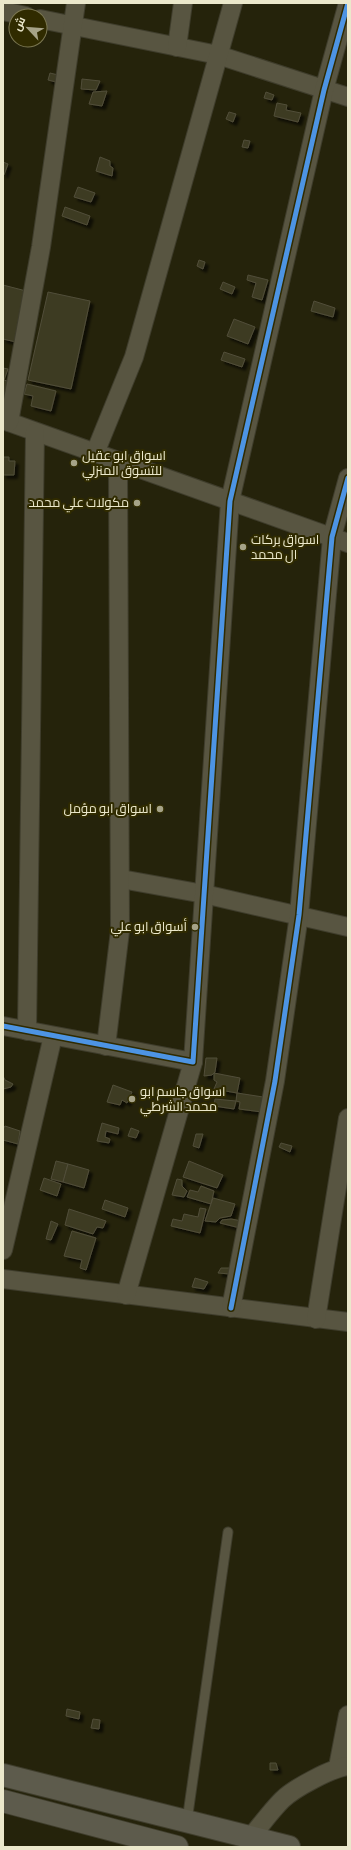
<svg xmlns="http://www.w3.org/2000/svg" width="351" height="1850" viewBox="0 0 351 1850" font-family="'Sofia Sans Condensed',Cairo,sans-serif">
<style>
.building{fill:#3d3a24;stroke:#514e39;filter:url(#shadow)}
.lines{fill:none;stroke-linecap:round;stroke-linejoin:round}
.lane-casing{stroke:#3f3d2c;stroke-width:11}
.street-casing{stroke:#3f3d2c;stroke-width:20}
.secondary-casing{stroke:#3f3d2c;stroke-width:24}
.lane{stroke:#585541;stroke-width:9}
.street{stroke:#585541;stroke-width:18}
.secondary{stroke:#5d5b4c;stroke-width:22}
.cycleway-casing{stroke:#302b00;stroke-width:8}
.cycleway{stroke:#4d94e3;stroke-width:5}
.poi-dot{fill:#a6a388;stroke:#302b00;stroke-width:1.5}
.labels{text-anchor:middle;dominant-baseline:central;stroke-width:4;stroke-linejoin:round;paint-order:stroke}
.poi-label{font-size:13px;fill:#ebe8cb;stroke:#302b00;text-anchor:start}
</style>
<defs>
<filter id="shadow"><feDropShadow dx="3.5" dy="3.5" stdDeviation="1" flood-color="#0009"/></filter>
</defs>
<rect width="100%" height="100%" fill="#25230b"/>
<g class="building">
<polygon points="50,73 62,76 60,83 48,80"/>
<polygon points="82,79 100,81 96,90 81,89"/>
<polygon points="107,91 102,106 89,104 93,92"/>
<polygon points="266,92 274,95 272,100 264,98"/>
<polygon points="277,103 287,105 286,110 301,113 298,122 274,116"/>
<polygon points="229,112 236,114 233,122 226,119"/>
<polygon points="244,140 250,141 248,148 242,147"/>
<polygon points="100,157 110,161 110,166 113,168 112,176 96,171"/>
<polygon points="3,162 8,164 4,175 3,174"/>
<polygon points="78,187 95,193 91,202 74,197"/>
<polygon points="65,207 90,216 87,225 62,216"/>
<polygon points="199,260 205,262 203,269 197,266"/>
<polygon points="248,275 268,280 262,300 252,297 256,283 247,280"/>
<polygon points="223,282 235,287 232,294 220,289"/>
<polygon points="3,285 30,292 16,342 3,339"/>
<polygon points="48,292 90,301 71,389 28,380"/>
<polygon points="314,301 335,308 333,317 311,311"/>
<polygon points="234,319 255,327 248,344 227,336"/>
<polygon points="224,352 245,359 242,367 221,360"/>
<polygon points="3,368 8,369 4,380 10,382 4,400"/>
<polygon points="27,384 56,391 51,411 31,406 33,396 24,394"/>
<polygon points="3,457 9,457 9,461 15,461 14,475 3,475"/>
<polygon points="206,1058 217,1058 215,1072 212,1075 204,1076"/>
<polygon points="214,1073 240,1078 237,1093 214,1089 217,1082 214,1080"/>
<polygon points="3,1076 5,1080 13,1084 11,1087 3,1089"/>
<polygon points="113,1085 132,1092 127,1103 122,1100 120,1105 107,1102"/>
<polygon points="237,1093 263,1097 262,1112 239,1109 240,1102 236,1101"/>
<polygon points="215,1099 236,1101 234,1109 214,1106"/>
<polygon points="102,1123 119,1128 118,1134 106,1131 105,1137 110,1139 109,1143 97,1141"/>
<polygon points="5,1126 20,1131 18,1144 3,1140 3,1129"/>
<polygon points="131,1128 139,1131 136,1138 128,1136"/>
<polygon points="196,1134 203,1134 199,1148 193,1146"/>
<polygon points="281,1143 292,1146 290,1152 279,1147"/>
<polygon points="56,1161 68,1164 63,1182 51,1179"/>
<polygon points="189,1161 223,1175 217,1188 183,1177"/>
<polygon points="68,1164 89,1170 84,1188 63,1182"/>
<polygon points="44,1178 61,1184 57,1196 40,1190"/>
<polygon points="177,1179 182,1180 182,1186 187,1191 184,1197 172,1195"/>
<polygon points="201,1186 214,1191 211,1204 187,1197 190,1190 198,1192"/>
<polygon points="213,1198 235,1204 231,1216 220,1218 216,1222 205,1221"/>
<polygon points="105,1200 128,1208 125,1217 102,1209"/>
<polygon points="200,1208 206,1209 200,1233 171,1226 173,1219 182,1221 184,1214 198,1217"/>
<polygon points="69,1209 106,1221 103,1228 97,1227 93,1234 65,1225"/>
<polygon points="231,1219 242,1221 240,1228 220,1223 222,1220"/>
<polygon points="51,1221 58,1224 51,1240 46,1239"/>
<polygon points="72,1231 96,1238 86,1270 80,1268 82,1260 64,1256"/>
<polygon points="221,1268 230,1268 230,1274 218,1273"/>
<polygon points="195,1278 208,1282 204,1289 192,1287"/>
<polygon points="67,1709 80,1712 79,1719 66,1716"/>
<polygon points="93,1719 100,1720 99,1729 91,1728"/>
<polygon points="270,1763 276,1763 278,1770 270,1770"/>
</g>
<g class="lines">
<g class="lane-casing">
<polyline id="lane" points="187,1821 228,1532"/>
</g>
<g class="street-casing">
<g id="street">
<polyline points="3,11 26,16"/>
<polyline points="40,19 218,55 348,97"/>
<polyline points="177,47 183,3"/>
<polyline points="3,420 348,543"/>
<polyline points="9,422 41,247 76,3"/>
<polyline points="95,453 134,357 233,3"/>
<polyline points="121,879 204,894 348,927"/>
<polyline points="3,1026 193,1062 230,501 324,90 348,3"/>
<polyline points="27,1031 35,432"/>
<polyline points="106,1046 120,931 118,461"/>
<polyline points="3,1250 53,1036"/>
<polyline points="3,1279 348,1322"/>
<polyline points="126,1295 193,1062"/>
<polyline points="231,1308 275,1081 299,915 332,537 348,478"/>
<polyline points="316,1319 348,1118"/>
<polyline points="338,1767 348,1715"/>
<path d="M 250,1838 C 261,1825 271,1811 282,1800 C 294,1788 332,1768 348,1766"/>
</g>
</g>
<g class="secondary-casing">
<g id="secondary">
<polyline points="3,1775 289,1847"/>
<polyline points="3,1801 177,1847"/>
</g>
</g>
<use href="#lane" class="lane"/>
<use href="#street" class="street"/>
<use href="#secondary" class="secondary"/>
<g class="cycleway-casing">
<g id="cycleway">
<polyline points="3,1026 193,1062 230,501 324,90 348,3"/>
<polyline points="231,1308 275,1081 299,915 332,537 348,478"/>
</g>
</g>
<use href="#cycleway" class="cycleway"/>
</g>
<g class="poi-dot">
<circle cx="74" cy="463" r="4"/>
<circle cx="137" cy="503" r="4"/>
<circle cx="243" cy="547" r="4"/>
<circle cx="160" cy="809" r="4"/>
<circle cx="195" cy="927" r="4"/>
<circle cx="132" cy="1099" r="4"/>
</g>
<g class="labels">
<g class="poi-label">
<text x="82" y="456">اسواق ابو عقيل<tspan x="82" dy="15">للتسوق المنزلي</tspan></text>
<text x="129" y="503" text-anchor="end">مكولات علي محمد</text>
<text x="251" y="540">اسواق بركات<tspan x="251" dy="15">ال محمد</tspan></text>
<text x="152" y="809" text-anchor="end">اسواق ابو مؤمل</text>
<text x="187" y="927" text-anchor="end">أسواق ابو علي</text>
<text x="140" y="1092">اسواق جاسم ابو<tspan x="140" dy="15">محمد الشرطي</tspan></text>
</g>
</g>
<rect width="351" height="1850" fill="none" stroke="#ebe8cb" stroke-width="8"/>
<g transform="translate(28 28) rotate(296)"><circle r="19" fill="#302b00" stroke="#7b7751"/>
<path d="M0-3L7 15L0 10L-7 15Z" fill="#a6a388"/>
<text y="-6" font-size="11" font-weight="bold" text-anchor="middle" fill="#ebe8cb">ش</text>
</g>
</svg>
